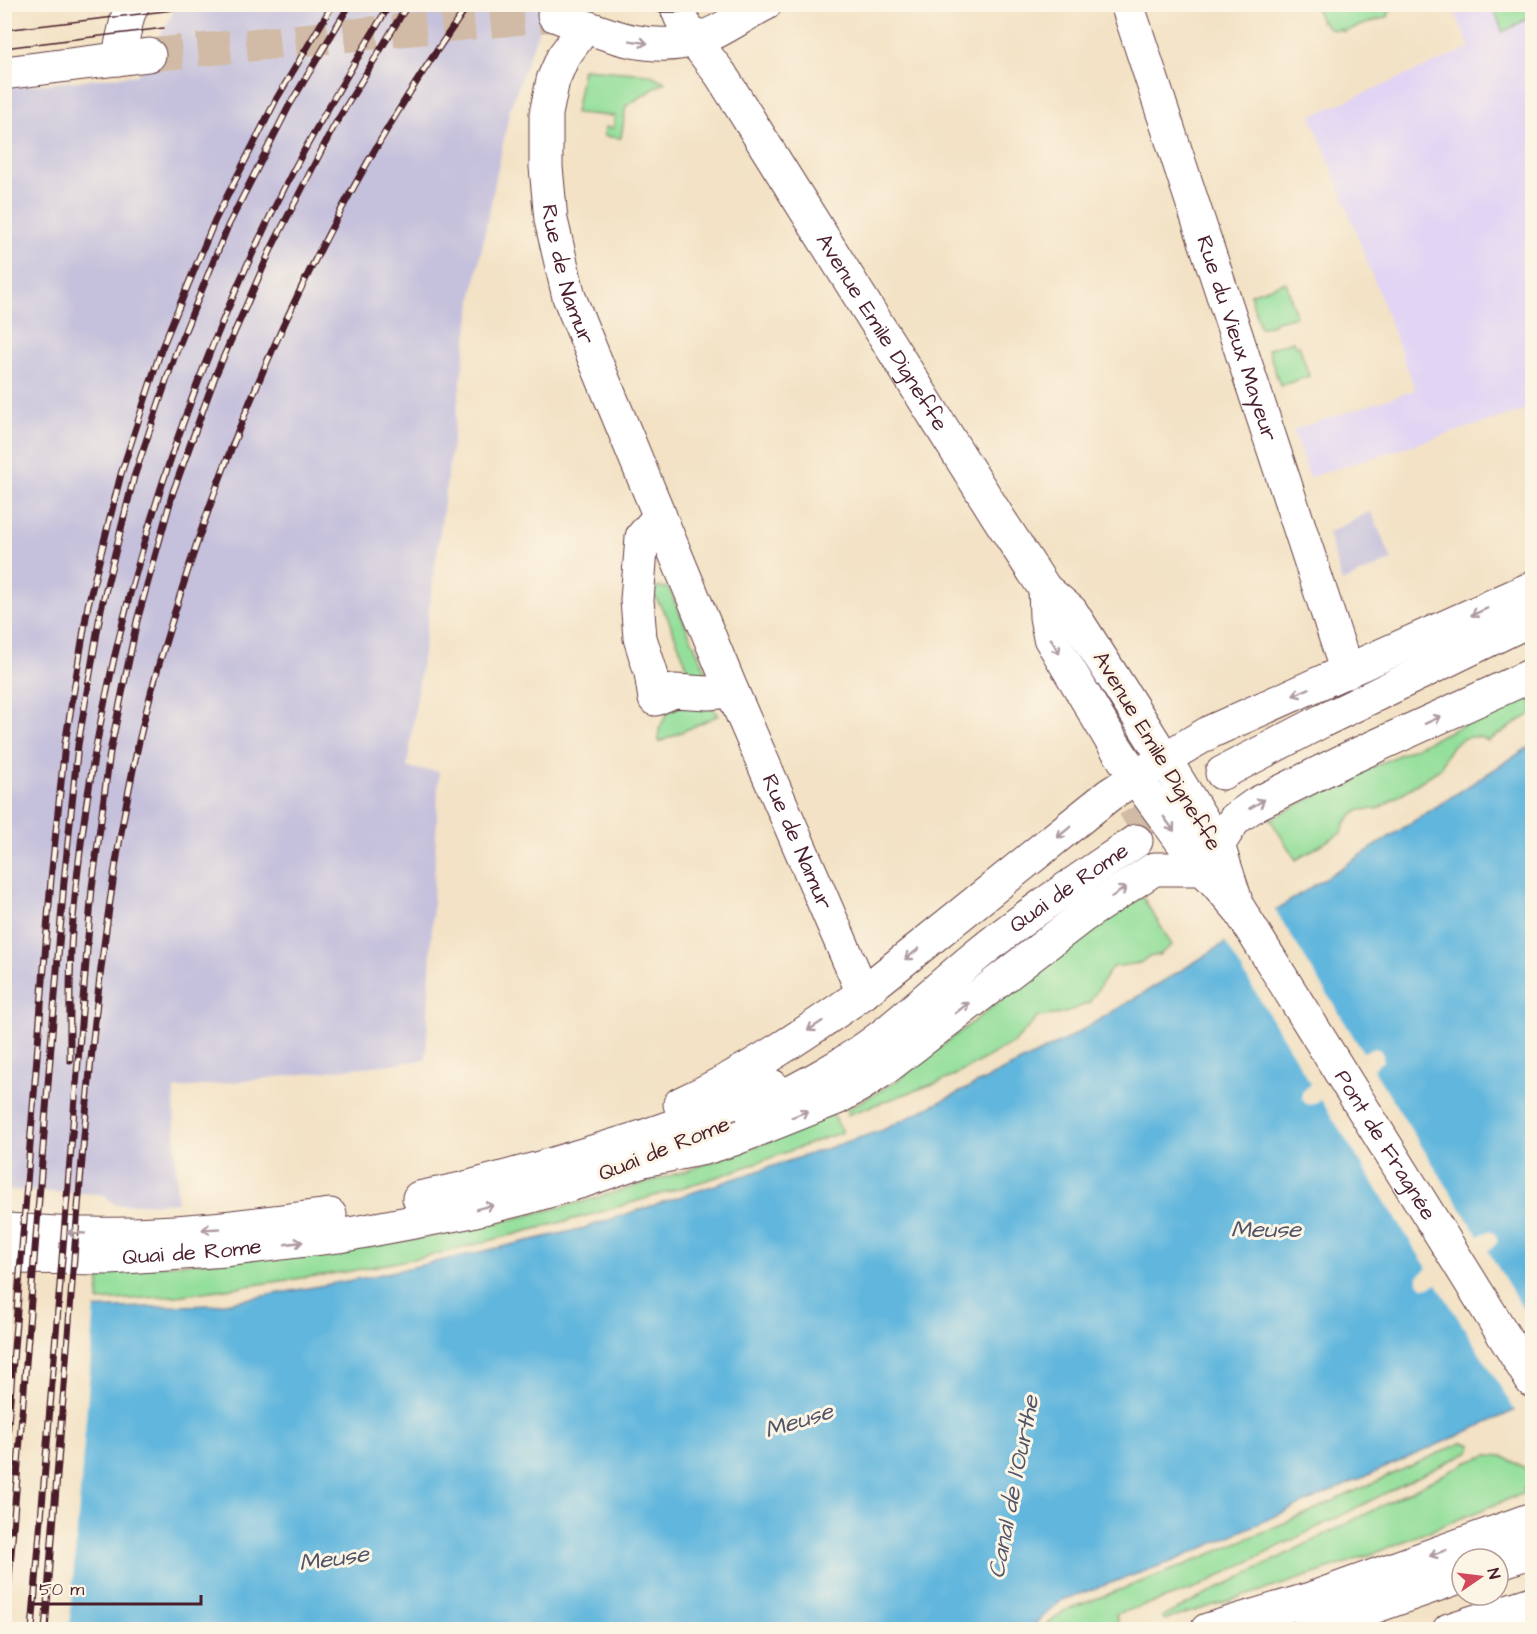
<svg xmlns="http://www.w3.org/2000/svg" width="1537" height="1634" viewBox="0 0 1537 1634" font-family="'Architects Daughter',sans-serif">
<style>
.built{fill:#e1d4f4}
.industrial{fill:#c5c0db}
.green{fill:#94df9b;stroke:#6f7f63;stroke-width:1.5}
.water{fill:#60b6dd;stroke:#556a84;stroke-width:1.5}
.pier{fill:#f3e2c5}
.lines{fill:none;stroke-linecap:round;stroke-linejoin:round}
.minor-tunnel{stroke:#d1bba6;stroke-width:33;stroke-dasharray:33 16;stroke-linecap:butt}
.major-tunnel{stroke:#d1bba6;stroke-width:33;stroke-dasharray:33 16;stroke-linecap:butt}
.minor-casing{stroke:#633c42;stroke-width:35}
.major-casing{stroke:#633c42;stroke-width:35}
.minor{stroke:#fff;stroke-width:33}
.major{stroke:#fff;stroke-width:33}
.tram{stroke:#4a1f2b;stroke-width:1.5}
.rail-casing{stroke:#4a1f2b;stroke-width:7}
.rail{stroke:#fcf5e5;stroke-width:4.5;stroke-dasharray:14;stroke-linecap:butt}
.oneway{stroke:#ae9aa0}
.labels{text-anchor:middle;dominant-baseline:central;stroke-width:6;stroke-linejoin:round;paint-order:stroke}
.street-label{font-size:22px;fill:#4a1f2b;stroke:#fcf5e5}
.water-label{font-size:24px;font-style:italic;fill:#525469;stroke:#fcf5e5}
</style>
<rect width="100%" height="100%" fill="#fcf5e5"/>
<filter id="ink" filterUnits="userSpaceOnUse"><feTurbulence type="fractalNoise" baseFrequency=".0167" numOctaves="2"/><feDisplacementMap in="SourceGraphic" scale="12" xChannelSelector="R" yChannelSelector="G"/><feConvolveMatrix kernelMatrix="1 2 1 2 8 2 1 2 1" color-interpolation-filters="sRGB"/></filter>
<filter id="wash" filterUnits="userSpaceOnUse"><feTurbulence type="fractalNoise" baseFrequency=".008" numOctaves="4" result="noise"/><feDisplacementMap in="SourceGraphic" scale="24" xChannelSelector="R" yChannelSelector="G"/><feGaussianBlur stdDeviation="1.35" result="paint"/><feColorMatrix in="noise" values="0 0 0 0 0 0 0 0 0 0 0 0 0 0 0 0 0 1.4 0 .05"/><feComposite in="paint" operator="in"/></filter>
<g filter="url(#wash)">
<rect width="100%" height="100%" fill="#f3e2c5"/>
<polygon class="built" points="1452,5 1532,5 1532,408 1309,477 1293,430 1415,390 1339,186 1311,116 1470,48"/>
<g class="industrial">
<polygon points="177,5 549,5 544,15 510,109 474,287 407,768 439,771 426,1060 174,1089 177,1202 116,1205 103,1195 98,1194 5,1190 5,88 138,75"/>
<polygon points="1371,511 1392,560 1342,582 1328,533"/>
</g>
<g class="green">
<path d="M 1315,5 L 1315,4 L 1396,5 L 1391,11 L 1388,13 L 1389,16 L 1342,32 L 1341,29 C 1334,31 1327,29 1323,21 L 1321,22 Z"/>
<polygon points="1492,5 1532,5 1532,16 1503,32"/>
<polygon points="583,69 649,74 665,82 626,106 621,138 604,136 605,127 613,128 615,116 575,113"/>
<polygon points="1286,282 1296,316 1273,322 1273,324 1260,328 1250,294"/>
<polygon points="1293,341 1295,346 1299,345 1309,376 1280,386 1268,349"/>
<polygon points="658,587 668,588 673,598 705,669 704,679 688,677 689,671 667,616 652,592"/>
<polygon points="1532,693 1532,713 1488,741 1481,737 1469,737 1461,740 1452,746 1445,757 1440,769 1378,809 1360,810 1352,815 1345,823 1342,832 1296,860 1270,819 1373,767"/>
<polygon points="683,705 710,706 719,715 659,742 659,729 668,712"/>
<polygon points="1142,896 1172,945 1159,955 1148,957 1140,963 1112,967 1089,1003 1062,1014 1038,1017 1015,1042 950,1078 847,1115 847,1109 894,1083 1019,986"/>
<polygon points="833,1114 842,1132 720,1176 601,1212 442,1253 351,1271 176,1296 98,1301 100,1270 336,1252 471,1229 582,1202 686,1171 791,1134"/>
<polygon points="1463,1442 1472,1445 1470,1451 1192,1590 1116,1614 1119,1629 1042,1629 1064,1611 1180,1567 1296,1518"/>
<polygon points="1488,1455 1502,1456 1527,1469 1527,1474 1532,1484 1523,1488 1524,1493 1372,1554 1287,1583 1165,1620 1162,1617 1468,1462"/>
</g>
<polygon class="water" points="1532,745 1532,1403 1171,1562 1062,1600 1029,1629 5,1629 4,1307 50,1310 214,1305 369,1277 581,1229 883,1130 1067,1039 1195,962"/>
<g class="pier">
<polygon points="1274,908 1363,1052 1375,1048 1380,1050 1383,1055 1383,1061 1373,1069 1478,1236 1489,1231 1494,1233 1497,1238 1497,1243 1488,1251 1532,1324 1532,1406 1517,1414 1437,1284 1426,1288 1421,1286 1418,1282 1418,1276 1427,1268 1321,1100 1310,1105 1305,1103 1302,1098 1302,1092 1311,1084 1224,940"/>
<polygon points="6,1304 50,1307 95,1306 69,1629 5,1629 4,1322"/>
</g>
</g>
<g filter="url(#ink)">
<g class="lines">
<polyline class="minor-tunnel" points="149,55 554,15"/>
<polyline class="major-tunnel" points="1128,829 1222,773"/>
<g class="minor-casing">
<g id="minor">
<path id="s1" d="M 676,4 C 681,27 707,56 721,75 L 998,517 L 1045,589 L 1071,611 L 1141,721 L 1218,845"/>
<path id="s2" d="M 1127,4 L 1347,672"/>
<path d="M 554,15 C 599,31 645,54 694,40 C 719,34 741,16 765,4"/>
<path id="s3" d="M 585,27 L 563,57 L 553,80 L 546,114 L 546,167 L 551,220 L 569,297 L 732,691 L 863,993"/>
<polyline points="118,59 128,15 133,4"/>
<polyline points="4,73 149,55"/>
<polyline points="660,516 642,537 637,600 640,638 651,673 655,699 674,691 708,693 732,691"/>
<polyline points="1045,589 1046,617 1050,638 1111,740 1136,778 1202,869"/>
</g>
</g>
<g class="major-casing">
<g id="major">
<polyline points="1222,773 1322,721 1532,619"/>
<polyline points="1235,898 1218,845 1235,819 1256,804 1343,761 1532,675"/>
<path d="M 680,1104 C 745,1074 805,1034 863,993 L 1109,795 L 1164,759 L 1210,732 L 1532,588"/>
<path id="s4" d="M 752,1113 C 796,1090 842,1067 882,1036 C 914,1011 944,982 976,956 C 1027,914 1082,878 1136,841"/>
<path id="s5" d="M 643,1160 L 705,1148 L 734,1139 L 837,1098 L 860,1085 L 883,1070 L 1083,916 L 1154,869 L 1202,869 L 1211,877 L 1239,909 L 1532,1381"/>
<polyline points="419,1198 462,1189 536,1169 642,1137 696,1118 772,1086"/>
<path d="M 4,1230 C 34,1231 63,1234 92,1234 C 171,1236 251,1225 330,1215"/>
<path id="s6" d="M 4,1257 L 110,1258 L 226,1250 L 339,1236 L 467,1212 L 528,1197 L 583,1181 L 643,1160 L 663,1152"/>
<polyline points="1498,1563 1532,1551"/>
<polyline points="1207,1630 1310,1599 1532,1519"/>
<polyline points="1308,1630 1462,1576"/>
<polyline points="1449,1630 1532,1603"/>
</g>
</g>
<use href="#minor" class="minor"/>
<use href="#major" class="major"/>
<g class="tram">
<polyline points="625,4 658,12 678,12 713,4"/>
<polyline points="4,30 174,10"/>
<polyline points="4,48 164,28"/>
</g>
<g class="rail-casing">
<g id="rail">
<path d="M 70,1060 C 70,1017 69,974 72,931 C 92,673 172,404 291,175 C 322,116 356,60 390,4"/>
<polyline points="4,1475 51,879 65,744 88,605 121,474 161,350 215,220 277,98 333,4"/>
<polyline points="5,1630 64,881 78,745 101,609 134,477 175,355 228,226 289,106 350,4"/>
<polyline points="32,1630 92,888 110,752 137,621 173,492 216,374 272,247 333,128 408,4"/>
<path d="M 45,1630 C 55,1501 65,1373 75,1245 C 88,1082 101,920 135,760 C 148,696 168,633 188,570 C 253,370 346,177 469,4"/>
</g>
</g>
<use href="#rail" class="rail"/>
</g>
<defs><path id="oneway-shaft" d="M-6 0H5M1.5-3L5.5 0L1.5 3" fill="none" stroke-width="1.6" stroke-linecap="round" stroke-linejoin="round" transform="scale(1.5)"/></defs>
<g class="oneway">
<use href="#oneway-shaft" transform="translate(639 42) rotate(9)"/>
<use href="#oneway-shaft" transform="translate(1479 612) rotate(156)"/>
<use href="#oneway-shaft" transform="translate(1055 646) rotate(61)"/>
<use href="#oneway-shaft" transform="translate(1301 692) rotate(156)"/>
<use href="#oneway-shaft" transform="translate(1433 720) rotate(-25)"/>
<use href="#oneway-shaft" transform="translate(1257 804) rotate(-30)"/>
<use href="#oneway-shaft" transform="translate(1169 824) rotate(54)"/>
<use href="#oneway-shaft" transform="translate(1064 832) rotate(141)"/>
<use href="#oneway-shaft" transform="translate(1119 892) rotate(-34)"/>
<use href="#oneway-shaft" transform="translate(912 954) rotate(142)"/>
<use href="#oneway-shaft" transform="translate(962 1008) rotate(-38)"/>
<use href="#oneway-shaft" transform="translate(815 1026) rotate(147)"/>
<use href="#oneway-shaft" transform="translate(800 1114) rotate(-22)"/>
<use href="#oneway-shaft" transform="translate(485 1207) rotate(-14)"/>
<use href="#oneway-shaft" transform="translate(211 1229) rotate(177)"/>
<use href="#oneway-shaft" transform="translate(76 1233) rotate(-177)"/>
<use href="#oneway-shaft" transform="translate(294 1243) rotate(-8)"/>
<use href="#oneway-shaft" transform="translate(1438 1553) rotate(160)"/>
</g>
</g>
<g class="labels">
<g class="street-label">
<text stroke="none"><textPath href="#s3" startOffset="260">Rue de Namur</textPath></text>
<text stroke="none"><textPath href="#s1" startOffset="388">Avenue Emile Digneffe</textPath></text>
<text stroke="none"><textPath href="#s2" startOffset="352">Rue du Vieux Mayeur</textPath></text>
<text transform="translate(1157 751) rotate(59)">Avenue Emile Digneffe</text>
<text stroke="none"><textPath href="#s3" startOffset="873">Rue de Namur</textPath></text>
<text stroke="none"><textPath href="#s4" startOffset="390">Quai de Rome</textPath></text>
<text stroke="none"><textPath href="#s5" startOffset="976">Pont de Fragnée</textPath></text>
<text transform="translate(664 1149) rotate(-22)">Quai de Rome</text>
<text stroke="none"><textPath href="#s6" startOffset="188">Quai de Rome</textPath></text>
</g>
<g class="water-label">
<text x="1266" y="1230">Meuse</text>
<text transform="translate(799 1421) rotate(-17)">Meuse</text>
<text transform="translate(1014 1487) rotate(-79)">Canal de l'Ourthe</text>
<text transform="translate(334 1559) rotate(-8)">Meuse</text>
</g>
</g>
<rect width="1537" height="1634" fill="none" stroke="#fcf5e5" stroke-width="24"/>
<g transform="translate(1480 1577) rotate(76)"><circle r="28" fill="#fcf5e5" stroke="#b59f9b" stroke-width="1.5"/>
<path d="M0-4.5L10 22L0 15L-10 22Z" fill="#d1495b"/>
<text y="-9" font-size="16" font-weight="bold" text-anchor="middle" fill="#4a1f2b">N</text>
</g>
<path d="M30 1595v9h171v-9" fill="none" stroke="#4a1f2b" stroke-width="3"/>
<text x="39" y="1595" font-size="18" fill="#4a1f2b" stroke="#fcf5e5" stroke-width="4.5" paint-order="stroke">50 m</text>
</svg>
